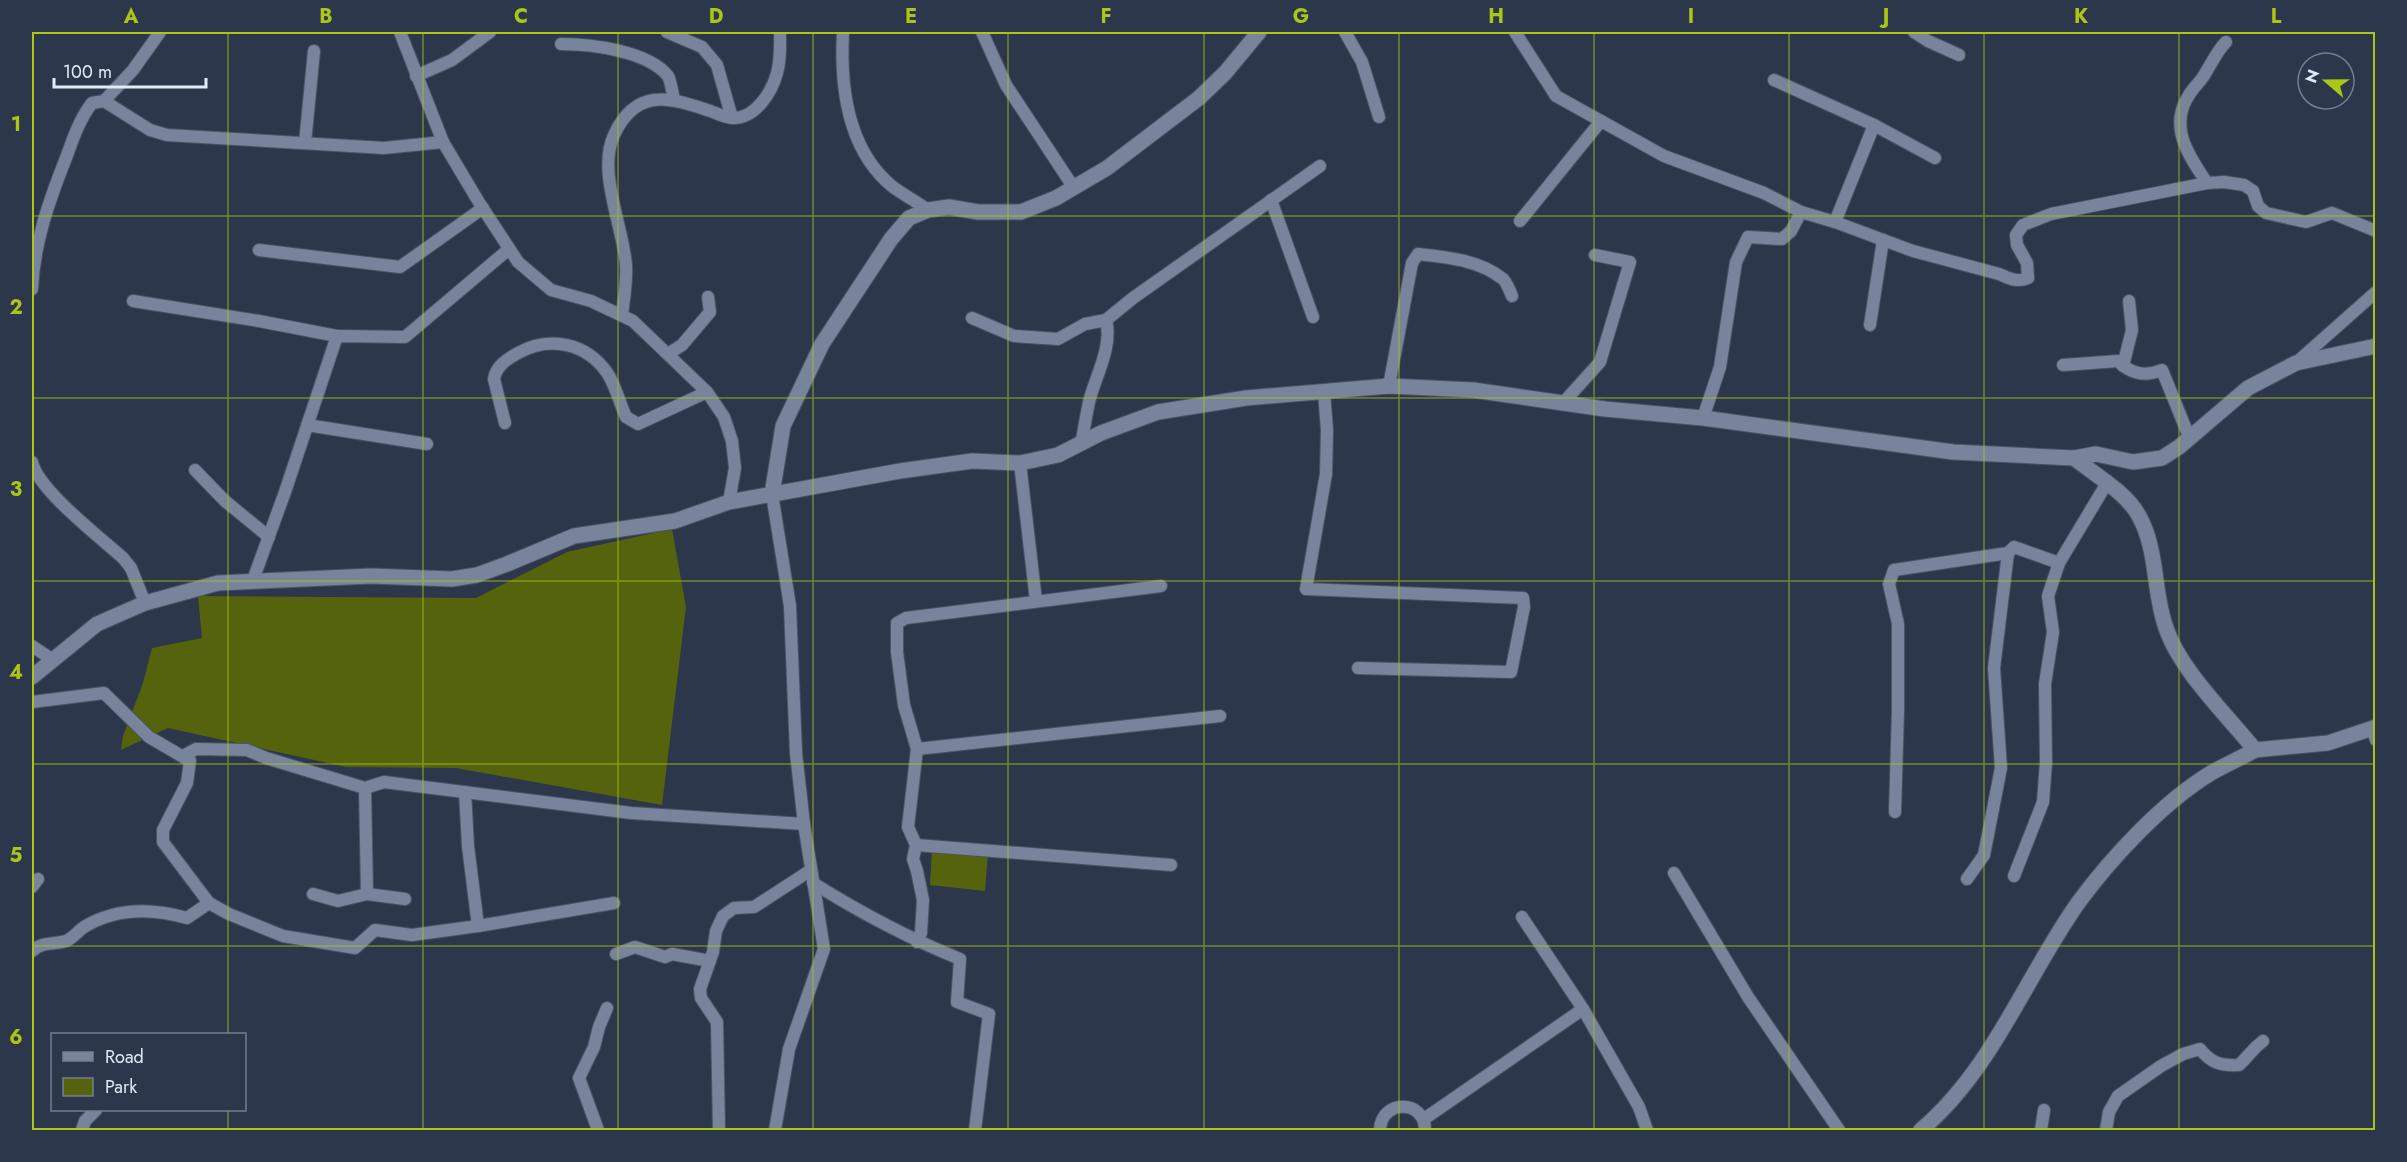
<svg xmlns="http://www.w3.org/2000/svg" width="2407" height="1162" viewBox="0 0 2407 1162" font-family="Jost,sans-serif">
<style>
.green{fill:#55630c}
.lines{fill:none;stroke-linecap:round;stroke-linejoin:round}
.minor-casing{stroke:#4b5364;stroke-width:14}
.tertiary-casing{stroke:#4b5364;stroke-width:17}
.minor{stroke:#78849c;stroke-width:12}
.tertiary{stroke:#78849c;stroke-width:15}
.grid{fill:none;stroke:#abc614;stroke-width:1.5;stroke-opacity:0.55}
.neatline{fill:none;stroke:#abc614;stroke-width:2}
.grid-label{font-size:20px;text-anchor:middle;font-weight:bold;fill:#abc614}
</style>
<rect width="100%" height="100%" fill="#2d374c"/>
<g class="green">
<polygon points="672,529 686,607 662,805 456,768 346,767 168,728 121,750 123,736 143,683 152,648 202,638 198,596 476,598 567,552"/>
<polygon points="932,850 988,853 985,891 930,885"/>
</g>
<g class="lines">
<g class="minor-casing">
<g id="minor">
<polyline points="400,32 443,142 480,204 518,262 551,290 591,301 633,321 707,392 724,417 732,441 735,468 729,502"/>
<polyline points="667,32 702,47 717,65 732,118"/>
<path d="M 843,32 C 840,87 847,150 893,187 C 904,195 917,202 928,210"/>
<polyline points="982,32 1006,85 1074,188"/>
<polyline points="1345,32 1362,62 1379,117"/>
<path d="M 1515,32 L 1556,96 L 1664,156 L 1764,193 L 1801,212 L 1835,222 L 1913,251 L 1999,274 C 2009,278 2017,283 2028,278 L 2027,263 L 2017,245 L 2016,235 L 2023,225 L 2051,214 L 2207,183 L 2224,182 L 2244,185 L 2253,191 L 2258,206 L 2266,213 L 2306,222 L 2332,213 L 2376,231"/>
<polyline points="1914,32 1928,41 1959,55"/>
<path d="M 561,44 C 591,44 648,51 668,76 C 671,81 672,92 674,99"/>
<polyline points="416,76 452,60 490,32"/>
<polyline points="1774,80 1874,125 1935,158"/>
<polyline points="104,101 133,70 160,32"/>
<polyline points="305,143 314,51"/>
<path d="M 2207,183 C 2189,156 2168,127 2189,95 C 2193,88 2199,83 2203,77 C 2211,65 2216,52 2226,42"/>
<polyline points="1271,200 1313,317"/>
<polyline points="1520,221 1601,121"/>
<polyline points="1835,222 1874,125"/>
<polyline points="259,250 400,267 483,208"/>
<path d="M 32,289 C 34,243 49,201 66,158 C 73,139 79,120 92,103 L 104,101 L 150,130 L 167,135 L 384,148 L 443,142"/>
<polyline points="133,301 259,321 337,336"/>
<path d="M 622,315 C 624,298 627,282 626,265 C 623,226 597,171 614,135 C 635,89 668,96 707,110 C 715,112 724,118 733,118 C 755,119 772,92 777,73 C 781,59 780,45 780,32"/>
<polyline points="972,318 1014,336 1058,339 1085,324 1106,320 1133,298 1320,166"/>
<polyline points="1870,325 1883,240"/>
<polyline points="668,354 682,345 710,312 708,297"/>
<polyline points="2297,362 2376,292"/>
<path d="M 2063,365 L 2118,361 C 2131,374 2145,377 2162,370 L 2190,439"/>
<polyline points="2123,366 2132,330 2129,301"/>
<path d="M 1389,386 L 1412,263 L 1418,254 C 1447,257 1479,260 1503,279 C 1507,283 1510,291 1512,296"/>
<polyline points="1324,392 1327,430 1326,474 1306,589 1523,598 1524,607 1511,672 1358,668"/>
<polyline points="1563,403 1600,362 1630,262 1595,255"/>
<polyline points="1703,418 1720,367 1736,262 1748,237 1782,239 1791,231 1801,212"/>
<path d="M 505,423 L 494,379 C 496,366 507,359 518,353 C 550,335 587,343 608,374 C 616,387 620,404 626,417 L 638,424 L 707,392"/>
<polyline points="307,425 427,444"/>
<path d="M 1081,444 C 1084,430 1086,416 1089,402 C 1095,377 1113,347 1106,320"/>
<path d="M 32,462 C 38,490 101,538 123,558 L 131,568 L 145,603"/>
<polyline points="1020,463 1036,601"/>
<polyline points="195,470 225,501 269,537"/>
<polyline points="772,494 790,606 796,753 804,824 824,949 789,1049 775,1130"/>
<polyline points="253,580 285,492 337,336 405,337 509,249"/>
<polyline points="32,646 53,660"/>
<polyline points="32,702 104,693 149,737 190,761 187,783 163,830 163,842 209,903 229,914 283,936 355,948 375,930 412,935 478,926 614,903"/>
<polyline points="2372,728 2376,740"/>
<polyline points="917,749 1220,716"/>
<polyline points="183,756 196,749 247,750 266,758 365,788 384,782 631,813 804,824"/>
<polyline points="365,788 367,894"/>
<polyline points="465,792 468,846 478,926"/>
<polyline points="1895,812 1898,710 1898,624 1889,584 1894,570 2008,553 2014,547 2059,563"/>
<polyline points="916,845 1171,865"/>
<polyline points="1674,873 1748,997 1839,1130"/>
<polyline points="2014,876 2043,802 2046,762 2045,684 2053,632 2048,596 2059,563 2107,483"/>
<polyline points="1967,879 1984,855 2001,768 1994,668 2008,553"/>
<path d="M 813,883 C 861,913 908,938 960,959 L 957,1002 L 989,1014 L 975,1130"/>
<polyline points="32,887 38,879"/>
<polyline points="313,894 338,901 367,894 405,899"/>
<polyline points="1522,917 1583,1009 1639,1107 1647,1130"/>
<polyline points="917,942 921,933 923,900 917,871 913,859 916,845 908,827 917,749 904,705 897,652 897,623 906,618 1161,586"/>
<path d="M 32,951 C 43,941 53,945 66,941 C 73,938 78,931 84,927 C 117,907 152,908 187,918 L 209,903"/>
<polyline points="616,954 635,947 665,957 672,954 710,961"/>
<polyline points="1424,1119 1583,1009"/>
<polyline points="82,1130 85,1121 96,1110"/>
<polyline points="598,1130 579,1078 594,1047 599,1027 607,1008"/>
<polyline points="719,1130 717,1022 701,998 700,989 713,952 716,931 723,916 734,908 754,907 811,870"/>
<path d="M 1380,1130 C 1381,1099 1425,1099 1425,1130"/>
<polyline points="2041,1130 2044,1110"/>
<path d="M 2106,1130 L 2109,1112 L 2118,1096 L 2161,1066 L 2183,1054 L 2200,1049 C 2211,1063 2221,1066 2239,1065 C 2249,1056 2251,1050 2263,1041"/>
</g>
</g>
<g class="tertiary-casing">
<g id="tertiary">
<path d="M 2074,458 C 2094,474 2127,493 2139,516 C 2158,550 2153,592 2166,628 C 2180,670 2227,715 2255,750 L 2328,743 L 2376,727"/>
<polyline points="772,494 783,426 822,344 891,239 909,218 928,210 949,207 978,212 1021,212 1056,198 1107,168 1199,98 1225,73 1259,32"/>
<polyline points="32,677 97,624 145,603 218,583 371,576 452,579 477,575 507,564 574,536 675,521 729,502 900,471 972,461 1020,463 1058,455 1101,433 1158,412 1246,398 1389,386 1473,390 1605,409 1703,418 1953,452 2074,458 2096,454 2133,462 2162,458 2179,447 2248,388 2296,363 2376,346"/>
<path d="M 1921,1130 C 1993,1069 2025,978 2078,903 C 2111,858 2163,802 2211,773 C 2225,765 2241,758 2255,750"/>
</g>
</g>
<use href="#minor" class="minor"/>
<use href="#tertiary" class="tertiary"/>
</g>
<path class="grid" d="M 228,32 L 228,1034M 423,32 L 423,1130M 618,32 L 618,1130M 813,32 L 813,1130M 1008,32 L 1008,1130M 1204,32 L 1204,1130M 1399,32 L 1399,1130M 1594,32 L 1594,1130M 1789,32 L 1789,1130M 1984,32 L 1984,1130M 2179,32 L 2179,1130M 32,216 L 2376,216M 32,398 L 2376,398M 32,581 L 2376,581M 32,764 L 2376,764M 32,946 L 2376,946M 228,1110 L 228,1130"/>
<rect width="2407" height="1162" fill="none" stroke="#2d374c" stroke-width="66"/>
<rect x="51" y="1033" width="195" height="78" fill="#2d374c" stroke="#767f90" stroke-width="1.5"/>
<rect x="63" y="1052" width="30" height="9" fill="#78849c" stroke="#767f90" stroke-width="1.5"/>
<text x="105" y="1063" font-size="18" fill="#e3eaf7">Road</text>
<rect x="63" y="1078" width="30" height="18" fill="#55630c" stroke="#767f90" stroke-width="1.5"/>
<text x="105" y="1093" font-size="18" fill="#e3eaf7">Park</text>
<g transform="translate(2326 81) rotate(290)"><circle r="28" fill="#2d374c" stroke="#767f90" stroke-width="1.5"/>
<path d="M0-4.5L10 22L0 15L-10 22Z" fill="#abc614"/>
<text y="-9" font-size="16" font-weight="bold" text-anchor="middle" fill="#e3eaf7">N</text>
</g>
<path d="M54 78v9h152v-9" fill="none" stroke="#e3eaf7" stroke-width="3"/>
<text x="63" y="78" font-size="18" fill="#e3eaf7" stroke="#2d374c" stroke-width="4.5" paint-order="stroke">100 m</text>
<rect x="33" y="33" width="2341" height="1096" class="neatline"/>
<g class="grid-label">
<text x="131" y="23">A</text>
<text x="326" y="23">B</text>
<text x="521" y="23">C</text>
<text x="716" y="23">D</text>
<text x="911" y="23">E</text>
<text x="1106" y="23">F</text>
<text x="1301" y="23">G</text>
<text x="1496" y="23">H</text>
<text x="1691" y="23">I</text>
<text x="1886" y="23">J</text>
<text x="2081" y="23">K</text>
<text x="2276" y="23">L</text>
<text x="16" y="131">1</text>
<text x="16" y="314">2</text>
<text x="16" y="496">3</text>
<text x="16" y="679">4</text>
<text x="16" y="862">5</text>
<text x="16" y="1044">6</text>
</g>
</svg>
